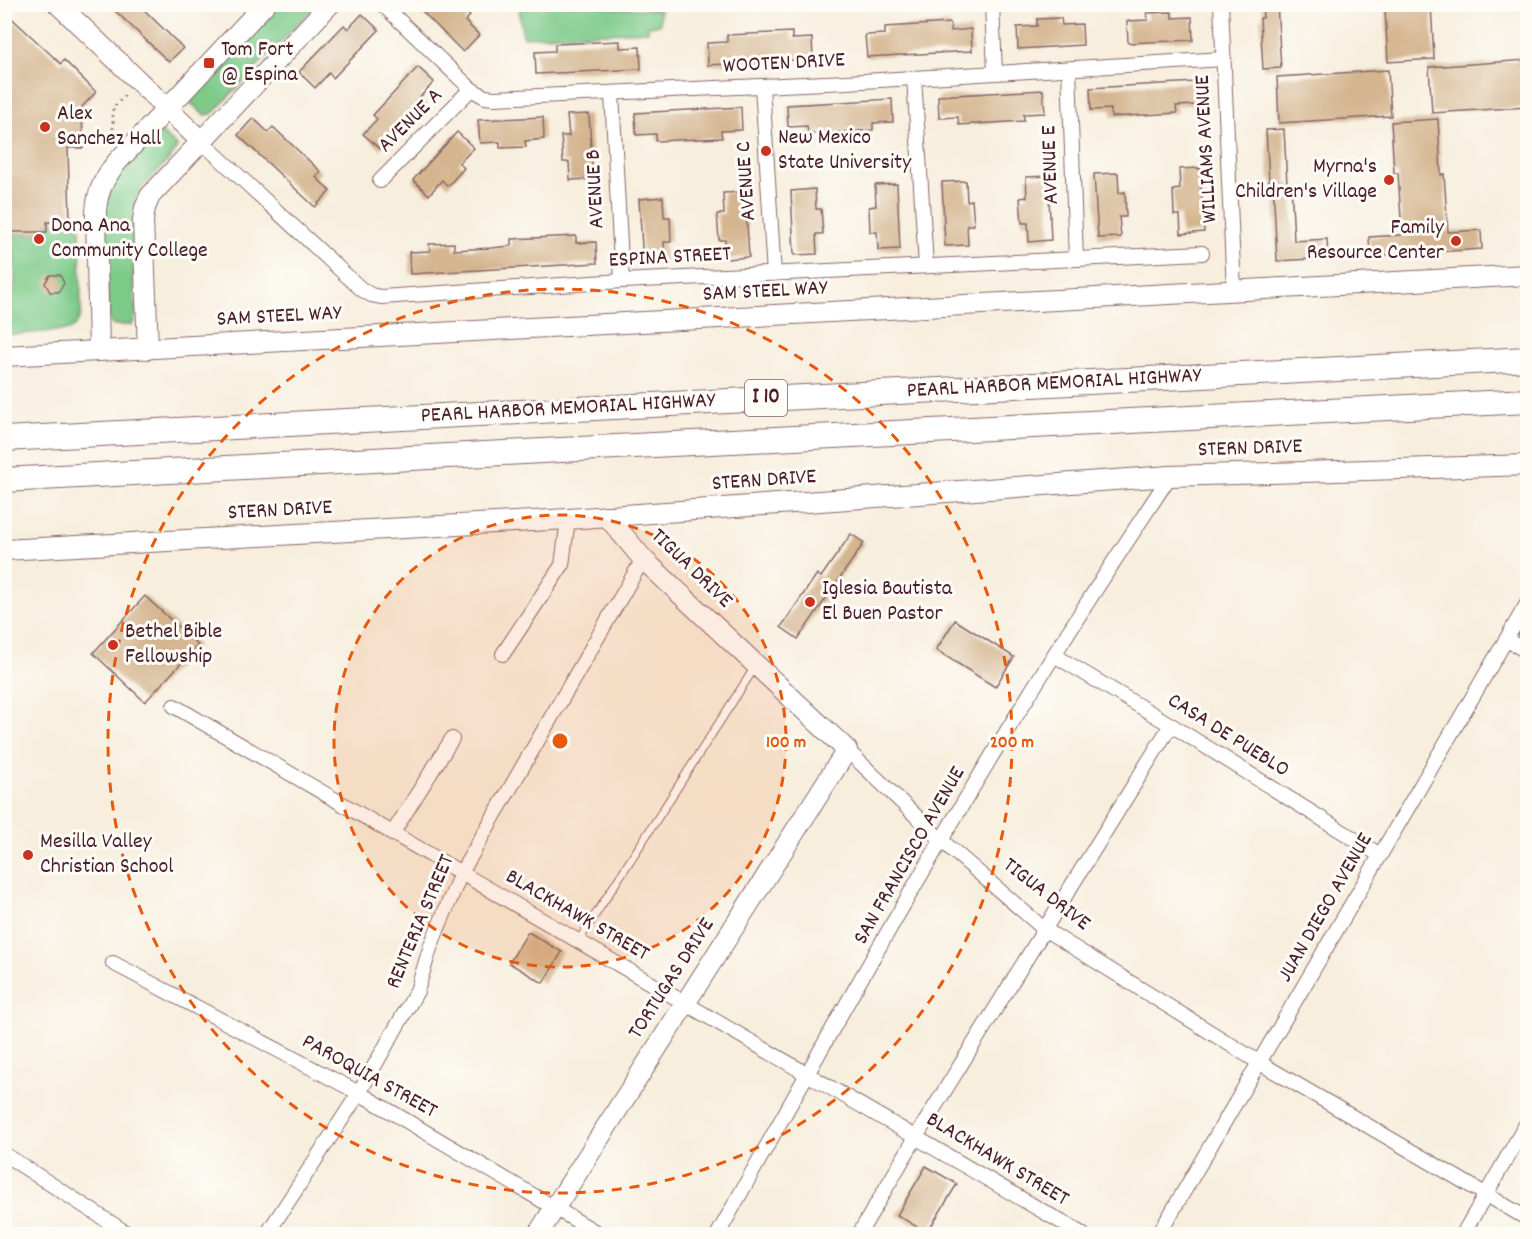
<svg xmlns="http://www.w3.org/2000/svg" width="1532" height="1239" viewBox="0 0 1532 1239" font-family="Dekko,sans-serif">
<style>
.green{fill:#7dca89;stroke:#64745a;stroke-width:1.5}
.building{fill:#d4b58f}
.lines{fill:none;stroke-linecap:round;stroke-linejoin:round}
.lane-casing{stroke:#876769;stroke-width:9}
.street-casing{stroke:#876769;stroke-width:16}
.secondary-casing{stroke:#876769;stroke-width:22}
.highway-casing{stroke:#876769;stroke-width:26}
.path{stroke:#876769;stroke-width:3;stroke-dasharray:1.5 4.5;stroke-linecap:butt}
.lane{stroke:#fff;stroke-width:7}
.street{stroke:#fff;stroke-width:14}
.secondary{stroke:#fff;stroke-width:20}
.highway{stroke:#fff;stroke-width:24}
.ring{fill:none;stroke:#e8590c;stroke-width:3;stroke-dasharray:10 8}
.poi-dot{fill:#c8321e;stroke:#fdfcf7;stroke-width:2}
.labels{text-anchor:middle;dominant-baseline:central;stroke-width:6;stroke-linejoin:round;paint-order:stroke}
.shield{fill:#fdfcf7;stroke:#806168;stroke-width:1.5}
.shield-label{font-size:21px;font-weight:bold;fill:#4a1f2b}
.poi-label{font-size:22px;fill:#4a1f2b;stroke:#fdfcf7;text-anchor:start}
.street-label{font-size:22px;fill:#4a1f2b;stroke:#fdfcf7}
.centre{fill:#e8590c;stroke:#fdfcf7;stroke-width:3}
.ring-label{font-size:18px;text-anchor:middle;font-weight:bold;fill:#e8590c;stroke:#fdfcf7;stroke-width:6;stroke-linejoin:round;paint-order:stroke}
</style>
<rect width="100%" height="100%" fill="#fdfcf7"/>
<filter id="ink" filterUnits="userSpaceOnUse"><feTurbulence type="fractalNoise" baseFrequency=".0167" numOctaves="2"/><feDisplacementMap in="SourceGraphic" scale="12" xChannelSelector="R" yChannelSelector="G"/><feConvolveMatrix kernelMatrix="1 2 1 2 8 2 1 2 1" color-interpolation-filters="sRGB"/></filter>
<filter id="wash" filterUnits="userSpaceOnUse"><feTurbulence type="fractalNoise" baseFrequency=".008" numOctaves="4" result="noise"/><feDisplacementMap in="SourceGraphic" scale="24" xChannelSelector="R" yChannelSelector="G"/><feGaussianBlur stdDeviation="1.35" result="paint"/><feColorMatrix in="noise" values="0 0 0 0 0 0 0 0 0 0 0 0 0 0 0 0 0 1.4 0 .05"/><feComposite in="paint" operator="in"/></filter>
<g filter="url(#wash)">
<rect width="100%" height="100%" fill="#f7eedd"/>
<g class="green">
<polygon points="278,5 316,5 212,114 204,115 189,101 191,96"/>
<path d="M 520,5 L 595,5 L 605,7 L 660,10 L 660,25 L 648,26 L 648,31 L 523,37 C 522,26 518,15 520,5 Z"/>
<path d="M 161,132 L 177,146 L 176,150 C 166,166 149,176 139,192 C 126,216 135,287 136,316 L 132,325 L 112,325 L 108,317 C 107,282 99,211 114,182 C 123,163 142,148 157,133 Z"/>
<polygon points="48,223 80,225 81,315 75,326 69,330 5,335 5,287 15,286 14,234 48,233"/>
</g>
<g id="blocks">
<g class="building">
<polygon points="108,4 138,4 183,48 169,62"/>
<polygon points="415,4 457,4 470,16 465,21 479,35 463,52"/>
<polygon points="1262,4 1277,4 1281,68 1263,69 1260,18 1263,18"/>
<polygon points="1389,4 1431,4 1434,59 1388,62 1385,10 1389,10"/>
<polygon points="4,11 61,64 64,60 96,92 82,107 83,148 68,148 70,222 47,222 47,232 10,232 9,182 5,183 4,140 8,140 7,106 4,103"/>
<polygon points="1172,12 1172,18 1192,17 1193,40 1128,43 1127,21 1148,20 1147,13"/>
<polygon points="362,14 379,30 333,78 329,73 315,88 299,72 344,25 348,29"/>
<polygon points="1061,18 1062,25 1082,24 1083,45 1018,49 1017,27 1037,26 1037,19"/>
<polygon points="950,23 951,31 971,29 972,51 867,57 865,35 885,34 885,27"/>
<polygon points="792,32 792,39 812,38 813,59 708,65 707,43 727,42 727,35"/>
<polygon points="620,41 620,48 640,47 641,69 536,74 535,52 555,51 555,44"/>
<polygon points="1527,60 1527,107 1432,113 1429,67"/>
<polygon points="418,67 434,82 420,97 425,102 380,149 363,134 377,119 373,115"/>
<polygon points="1388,70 1391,116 1279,123 1277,77"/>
<polygon points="1196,82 1197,105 1176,106 1177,113 1111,117 1111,109 1091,110 1090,88"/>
<polygon points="1043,90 1045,113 1024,114 1024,121 959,125 958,117 939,118 938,96"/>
<polygon points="892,99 893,122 873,123 873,130 808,134 807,126 788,127 787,105"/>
<polygon points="741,107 742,130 721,131 722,138 656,141 656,134 636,135 635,113"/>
<polygon points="589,114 593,179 570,180 569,162 563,162 561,136 569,136 567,115"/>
<polygon points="543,117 544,139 525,141 526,147 500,148 500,142 480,143 478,120"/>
<polygon points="253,118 268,132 273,127 321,172 316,177 330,191 315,207 238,135"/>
<polygon points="1438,119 1441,175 1444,174 1448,232 1481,230 1482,249 1370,256 1369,237 1402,235 1398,173 1394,173 1391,122"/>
<polygon points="1284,129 1287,184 1291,183 1294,241 1327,239 1328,258 1277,261 1273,181 1269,181 1266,130"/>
<polygon points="457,132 474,148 459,163 464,168 448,186 442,180 429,195 413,180"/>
<polygon points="1200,168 1204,232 1181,234 1180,215 1174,215 1173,190 1180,189 1179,169"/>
<polygon points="1118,173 1119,193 1125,192 1126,217 1119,217 1121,237 1098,238 1094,174"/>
<polygon points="1048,176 1051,240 1029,242 1028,223 1022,223 1020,198 1027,197 1026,177"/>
<polygon points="966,181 967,201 972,200 974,225 967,225 968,245 945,246 942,182"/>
<polygon points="897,184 900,249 878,250 877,232 870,232 869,207 876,206 875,185"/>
<polygon points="815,189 816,209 821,209 823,234 816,234 817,254 794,255 791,191"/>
<polygon points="745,192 749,257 726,259 725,240 719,240 717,214 724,214 723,193"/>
<polygon points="663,197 664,217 670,217 671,242 664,242 665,262 643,263 639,199"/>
<polygon points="576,236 576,243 596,242 597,263 410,274 409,252 430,251 429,244 454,243 454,250 491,248 511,246 511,239"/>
<polygon points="50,275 60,275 64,283 59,292 50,292 45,283"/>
<polygon points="851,534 864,543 798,639 781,627 817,574 821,577"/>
<polygon points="145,596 198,645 145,702 93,653"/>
<polygon points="955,620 1014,657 995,687 936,650"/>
<polygon points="528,932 562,952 543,983 509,963"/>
<polygon points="926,1166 957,1184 927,1233 897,1215"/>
</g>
</g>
</g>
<g filter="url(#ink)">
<use href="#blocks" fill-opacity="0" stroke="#876769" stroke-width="1.5"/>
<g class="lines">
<g class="lane-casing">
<polyline id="lane" points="579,940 755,667"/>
</g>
<g class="street-casing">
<g id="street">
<polyline points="382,4 471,89 485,97 494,98 847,82 1224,59"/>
<polyline points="992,4 995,72"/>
<polyline points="1221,4 1234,291"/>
<polyline points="1069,69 1076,259"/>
<polyline points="914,78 926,265"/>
<polyline points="762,86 774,274"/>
<polyline points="612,94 622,281"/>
<polyline points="201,141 361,289 371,295 381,297 622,281 1202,253"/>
<polyline points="380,181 471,89"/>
<polyline points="1507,640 1528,652"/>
<polyline points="503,654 562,565 568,519"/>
<polyline points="1054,655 1171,725 1380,855"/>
<polyline points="174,706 1082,1234"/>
<polyline points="847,750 942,841 1044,929 1260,1063 1528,1219"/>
<polyline points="392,834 452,739"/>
<polyline points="113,963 359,1093 599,1234"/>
<polyline points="4,1154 128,1234"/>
<polyline points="267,1234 359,1093 417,991 431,945 461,873 643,559"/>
<path d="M 718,1234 C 826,1039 935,844 1054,655 C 1092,594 1131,535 1170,476"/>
<polyline points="859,1234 916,1137 1171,725"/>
<polyline points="1159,1234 1528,602"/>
<polyline points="1463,1234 1528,1121"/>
</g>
</g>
<g class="secondary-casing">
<g id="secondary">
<polyline points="58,4 201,141"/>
<polyline points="148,349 143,220 145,208 150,196 330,4"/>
<path d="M 99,351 L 96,212 C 97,192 104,178 117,162 L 265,4"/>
<polyline points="4,356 1528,275"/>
<polyline points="4,550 568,519 1170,476 1528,465"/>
<polyline points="538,1234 847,750 643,559 607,516"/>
</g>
</g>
<g class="highway-casing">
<g id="highway">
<polyline points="4,439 1528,359"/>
<polyline points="4,480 634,446 1528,401"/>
</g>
</g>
<polyline class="path" points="118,139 113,133 113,108 126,94"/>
<use href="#lane" class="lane"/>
<use href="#street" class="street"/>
<use href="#secondary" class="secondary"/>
<use href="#highway" class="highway"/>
</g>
</g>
<circle cx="560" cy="741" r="226" fill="#e8590c" fill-opacity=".12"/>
<g class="ring">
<circle cx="560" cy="741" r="226"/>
<circle cx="560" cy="741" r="452"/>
</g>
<g class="poi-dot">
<rect x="203" y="57" width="12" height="12" rx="3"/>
<circle cx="45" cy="127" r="6"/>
<circle cx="766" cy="151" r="6"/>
<circle cx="1389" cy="180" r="6"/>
<circle cx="39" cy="239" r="6"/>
<circle cx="1456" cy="241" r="6"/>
<circle cx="810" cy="602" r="6"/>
<circle cx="113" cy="645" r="6"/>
<circle cx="28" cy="855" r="6"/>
</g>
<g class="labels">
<rect class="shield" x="745" y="380" width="42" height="36" rx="4.5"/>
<g class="shield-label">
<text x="766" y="398">I 10</text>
</g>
<g class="poi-label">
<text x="221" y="50">Tom Fort<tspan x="221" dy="25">@ Espina</tspan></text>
<text x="57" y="114">Alex<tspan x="57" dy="25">Sanchez Hall</tspan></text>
<text x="778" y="138">New Mexico<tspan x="778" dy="25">State University</tspan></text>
<text x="1377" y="167" text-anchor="end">Myrna's<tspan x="1377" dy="25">Children's Village</tspan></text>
<text x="51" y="226">Dona Ana<tspan x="51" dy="25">Community College</tspan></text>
<text x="1444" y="228" text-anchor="end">Family<tspan x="1444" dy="25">Resource Center</tspan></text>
<text x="822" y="589">Iglesia Bautista<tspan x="822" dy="25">El Buen Pastor</tspan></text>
<text x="125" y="632">Bethel Bible<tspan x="125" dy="25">Fellowship</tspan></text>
<text x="40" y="842">Mesilla Valley<tspan x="40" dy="25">Christian School</tspan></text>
</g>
<g class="street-label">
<text transform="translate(784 64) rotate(-3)">WOOTEN DRIVE</text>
<text transform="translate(411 121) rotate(-45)">AVENUE A</text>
<text transform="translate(1207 149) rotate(-93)">WILLIAMS AVENUE</text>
<text transform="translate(1051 165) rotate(-92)">AVENUE E</text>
<text transform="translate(747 181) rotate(-94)">AVENUE C</text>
<text transform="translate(596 189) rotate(-93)">AVENUE B</text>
<text transform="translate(670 258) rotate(-3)">ESPINA STREET</text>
<text transform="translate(765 292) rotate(-3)">SAM STEEL WAY</text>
<text transform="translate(279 317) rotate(-3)">SAM STEEL WAY</text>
<text transform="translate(1054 384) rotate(-3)">PEARL HARBOR MEMORIAL HIGHWAY</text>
<text transform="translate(568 409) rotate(-3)">PEARL HARBOR MEMORIAL HIGHWAY</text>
<text transform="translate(1250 449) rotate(-2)">STERN DRIVE</text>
<text transform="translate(764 481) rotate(-4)">STERN DRIVE</text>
<text transform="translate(280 511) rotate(-3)">STERN DRIVE</text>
<text transform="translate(691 569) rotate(44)">TIGUA DRIVE</text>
<text transform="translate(1228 736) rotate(32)">CASA DE PUEBLO</text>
<text transform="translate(910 856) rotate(-60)">SAN FRANCISCO AVENUE</text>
<text transform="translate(1046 895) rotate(38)">TIGUA DRIVE</text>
<text transform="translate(1326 908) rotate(-60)">JUAN DIEGO AVENUE</text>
<text transform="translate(577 916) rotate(30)">BLACKHAWK STREET</text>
<text transform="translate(421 922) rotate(-67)">RENTERIA STREET</text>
<text transform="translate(672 979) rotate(-57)">TORTUGAS DRIVE</text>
<text transform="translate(369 1077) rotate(29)">PAROQUIA STREET</text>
<text transform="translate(997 1160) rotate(31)">BLACKHAWK STREET</text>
</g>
</g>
<circle cx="560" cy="741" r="9" class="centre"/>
<g class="ring-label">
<text x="786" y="747">100 m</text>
<text x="1012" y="747">200 m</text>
</g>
<rect width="1532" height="1239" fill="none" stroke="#fdfcf7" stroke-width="24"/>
</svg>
